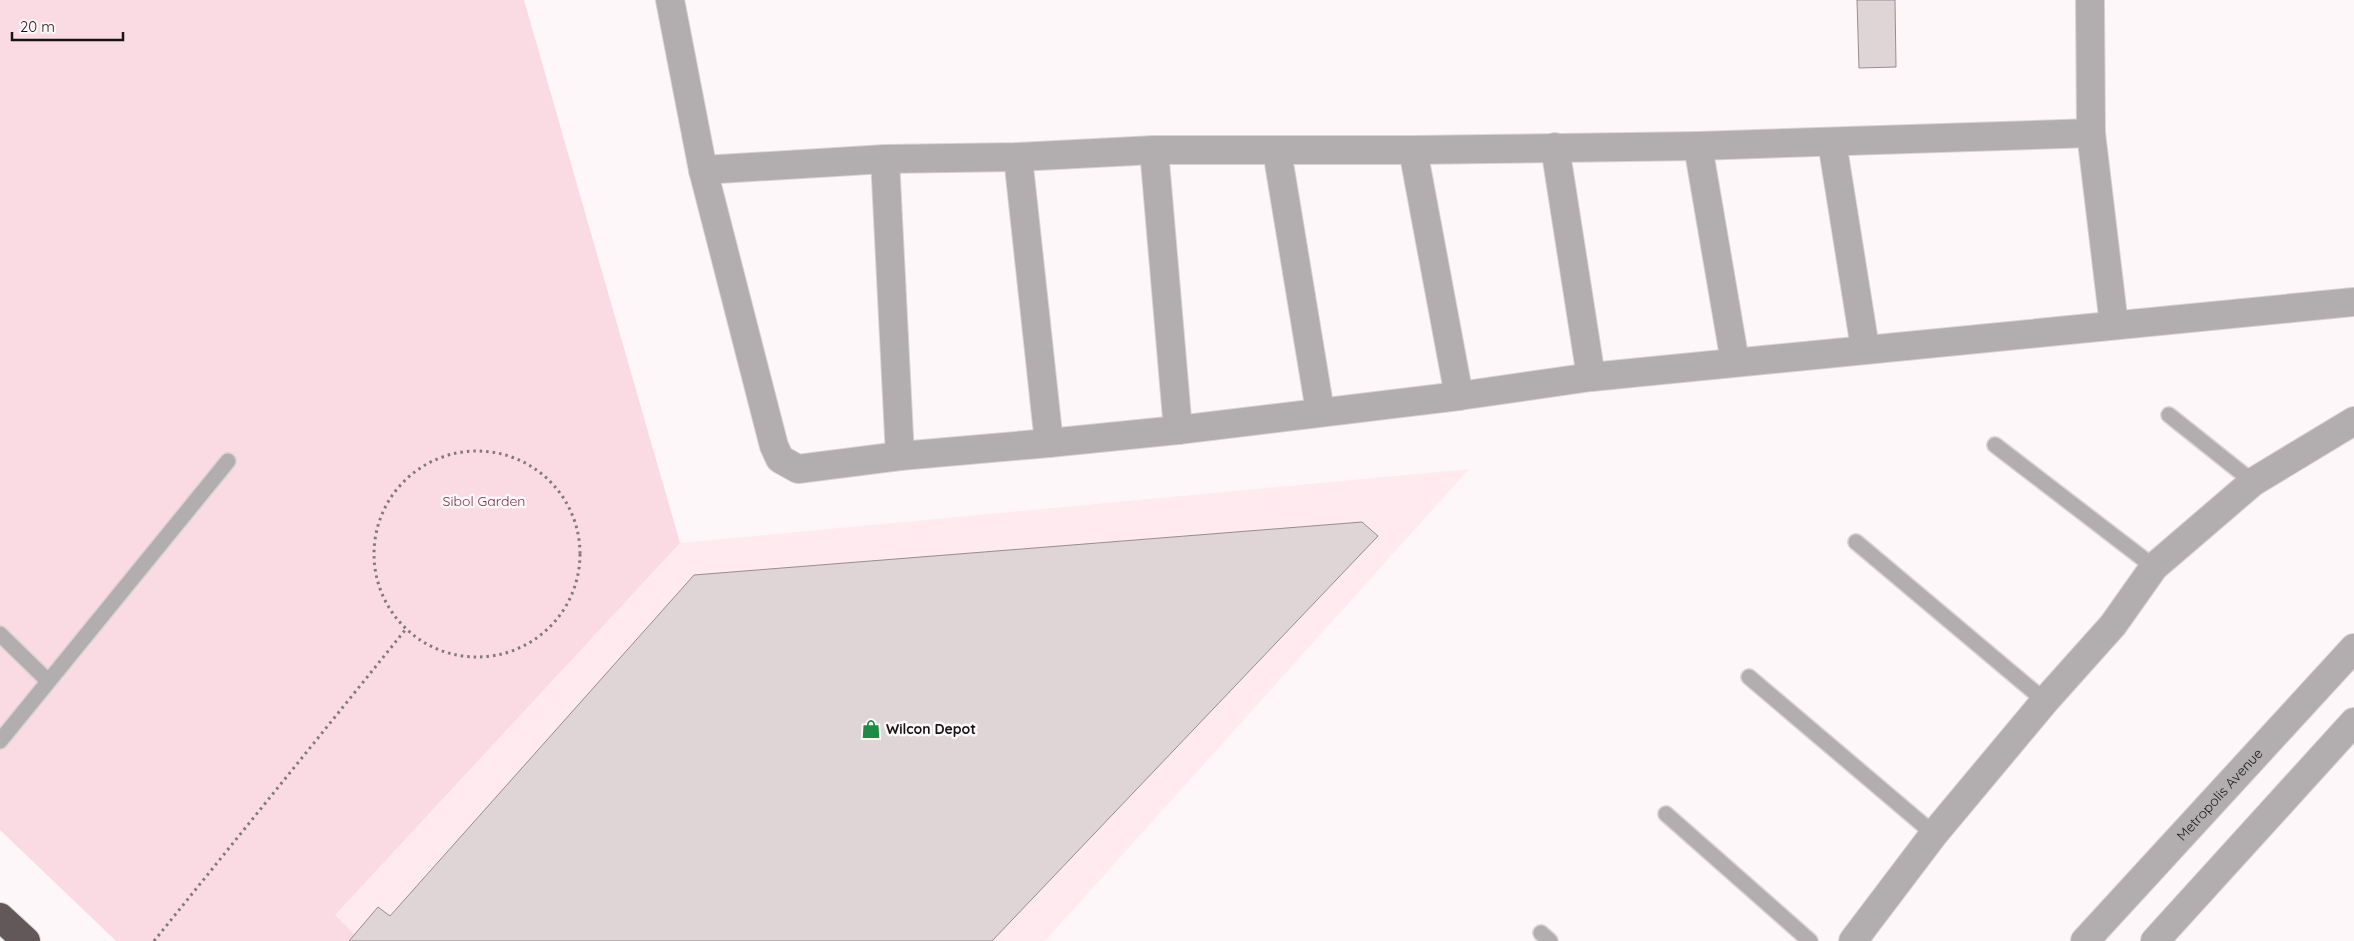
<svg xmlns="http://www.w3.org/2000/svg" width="2354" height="941" viewBox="0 0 2354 941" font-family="Quicksand,sans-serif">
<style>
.built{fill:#feeaef}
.green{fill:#fbdbe3}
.building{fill:#dfd4d6;stroke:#978c8f}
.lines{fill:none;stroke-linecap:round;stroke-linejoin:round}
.lane-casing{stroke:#d9d3d5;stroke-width:18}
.street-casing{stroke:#d9d3d5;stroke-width:30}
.highway-casing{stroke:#d9d3d5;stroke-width:30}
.path{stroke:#807a7c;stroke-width:3;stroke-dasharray:2.5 4;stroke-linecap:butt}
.lane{stroke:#b2adae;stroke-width:15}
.street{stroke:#b2adae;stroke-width:28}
.highway{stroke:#62585a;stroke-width:28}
.labels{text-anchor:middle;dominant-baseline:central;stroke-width:5;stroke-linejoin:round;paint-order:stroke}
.park-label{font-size:14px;fill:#6e3548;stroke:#fef7f9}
.poi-label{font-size:14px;font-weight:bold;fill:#181415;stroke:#fef7f9;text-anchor:start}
.street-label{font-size:14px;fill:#181415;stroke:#fef7f9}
</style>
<rect width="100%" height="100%" fill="#fef7f9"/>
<polygon class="built" points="1469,469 1045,941 361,941 334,915 680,543"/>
<polygon class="green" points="0,0 524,0 680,543 335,915 361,941 116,941 0,830"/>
<g class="building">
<polygon points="1857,0 1895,0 1896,67 1859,68"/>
<polygon points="1362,522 1378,536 992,941 349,941 378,907 390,916 694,575"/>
</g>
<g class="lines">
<g class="lane-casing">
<g id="lane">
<polyline points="2169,415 2253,482"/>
<polyline points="1995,445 2154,567"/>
<polyline points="1856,542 2045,701"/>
<polyline points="0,634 48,681"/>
<polyline points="1749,677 1934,834"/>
<polyline points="0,741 228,461"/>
<polyline points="1666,814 1810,941"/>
<polyline points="1541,933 1550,941"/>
</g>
</g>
<g class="street-casing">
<g id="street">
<polyline points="670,0 703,170 774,446 780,459 798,469 900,456 1049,443 1178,430 1459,396 1591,377 2354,302"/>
<polyline points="2090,0 2091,133 2114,325"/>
<polyline points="1832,142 1865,348"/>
<polyline points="1698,146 1735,362"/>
<polyline points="1555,147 1591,377"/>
<polyline points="1154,150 1178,430"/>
<polyline points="1413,150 1459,396"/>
<polyline points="1277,151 1320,411"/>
<polyline points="1018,157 1049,443"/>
<polyline points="885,159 900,456"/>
<polyline points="703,170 885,159 1018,157 1154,150 1413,150 1698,146 2091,133"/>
<polyline points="1853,941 1934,834 2045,701 2113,625 2154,567 2253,482 2354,421"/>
<path id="s1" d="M 2085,941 L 2354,648"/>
<polyline points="2155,941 2354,722"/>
</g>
</g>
<g class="highway-casing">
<polyline id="highway" points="0,917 26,941"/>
</g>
<g class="path">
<circle cx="477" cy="554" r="103"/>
<polyline points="154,941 406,629"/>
</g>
<use href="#lane" class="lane"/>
<use href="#street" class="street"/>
<use href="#highway" class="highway"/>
</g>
<defs>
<g id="shop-bare" transform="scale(1.5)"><path d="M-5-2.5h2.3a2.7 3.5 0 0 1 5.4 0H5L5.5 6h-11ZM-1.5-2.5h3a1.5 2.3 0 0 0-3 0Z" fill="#1d8d46" stroke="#fef7f9" stroke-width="2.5" paint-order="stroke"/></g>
</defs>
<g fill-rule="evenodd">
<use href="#shop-bare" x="871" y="729"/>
</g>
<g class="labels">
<g class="park-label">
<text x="484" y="501">Sibol Garden</text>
</g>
<g class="poi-label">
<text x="886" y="729">Wilcon Depot</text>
</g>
<g class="street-label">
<text stroke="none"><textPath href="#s1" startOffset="199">Metropolis Avenue</textPath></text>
</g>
</g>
<path d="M12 32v8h111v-8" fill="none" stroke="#181415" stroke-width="2.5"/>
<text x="20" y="32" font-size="15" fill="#181415" stroke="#fef7f9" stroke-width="4" paint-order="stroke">20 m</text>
</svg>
